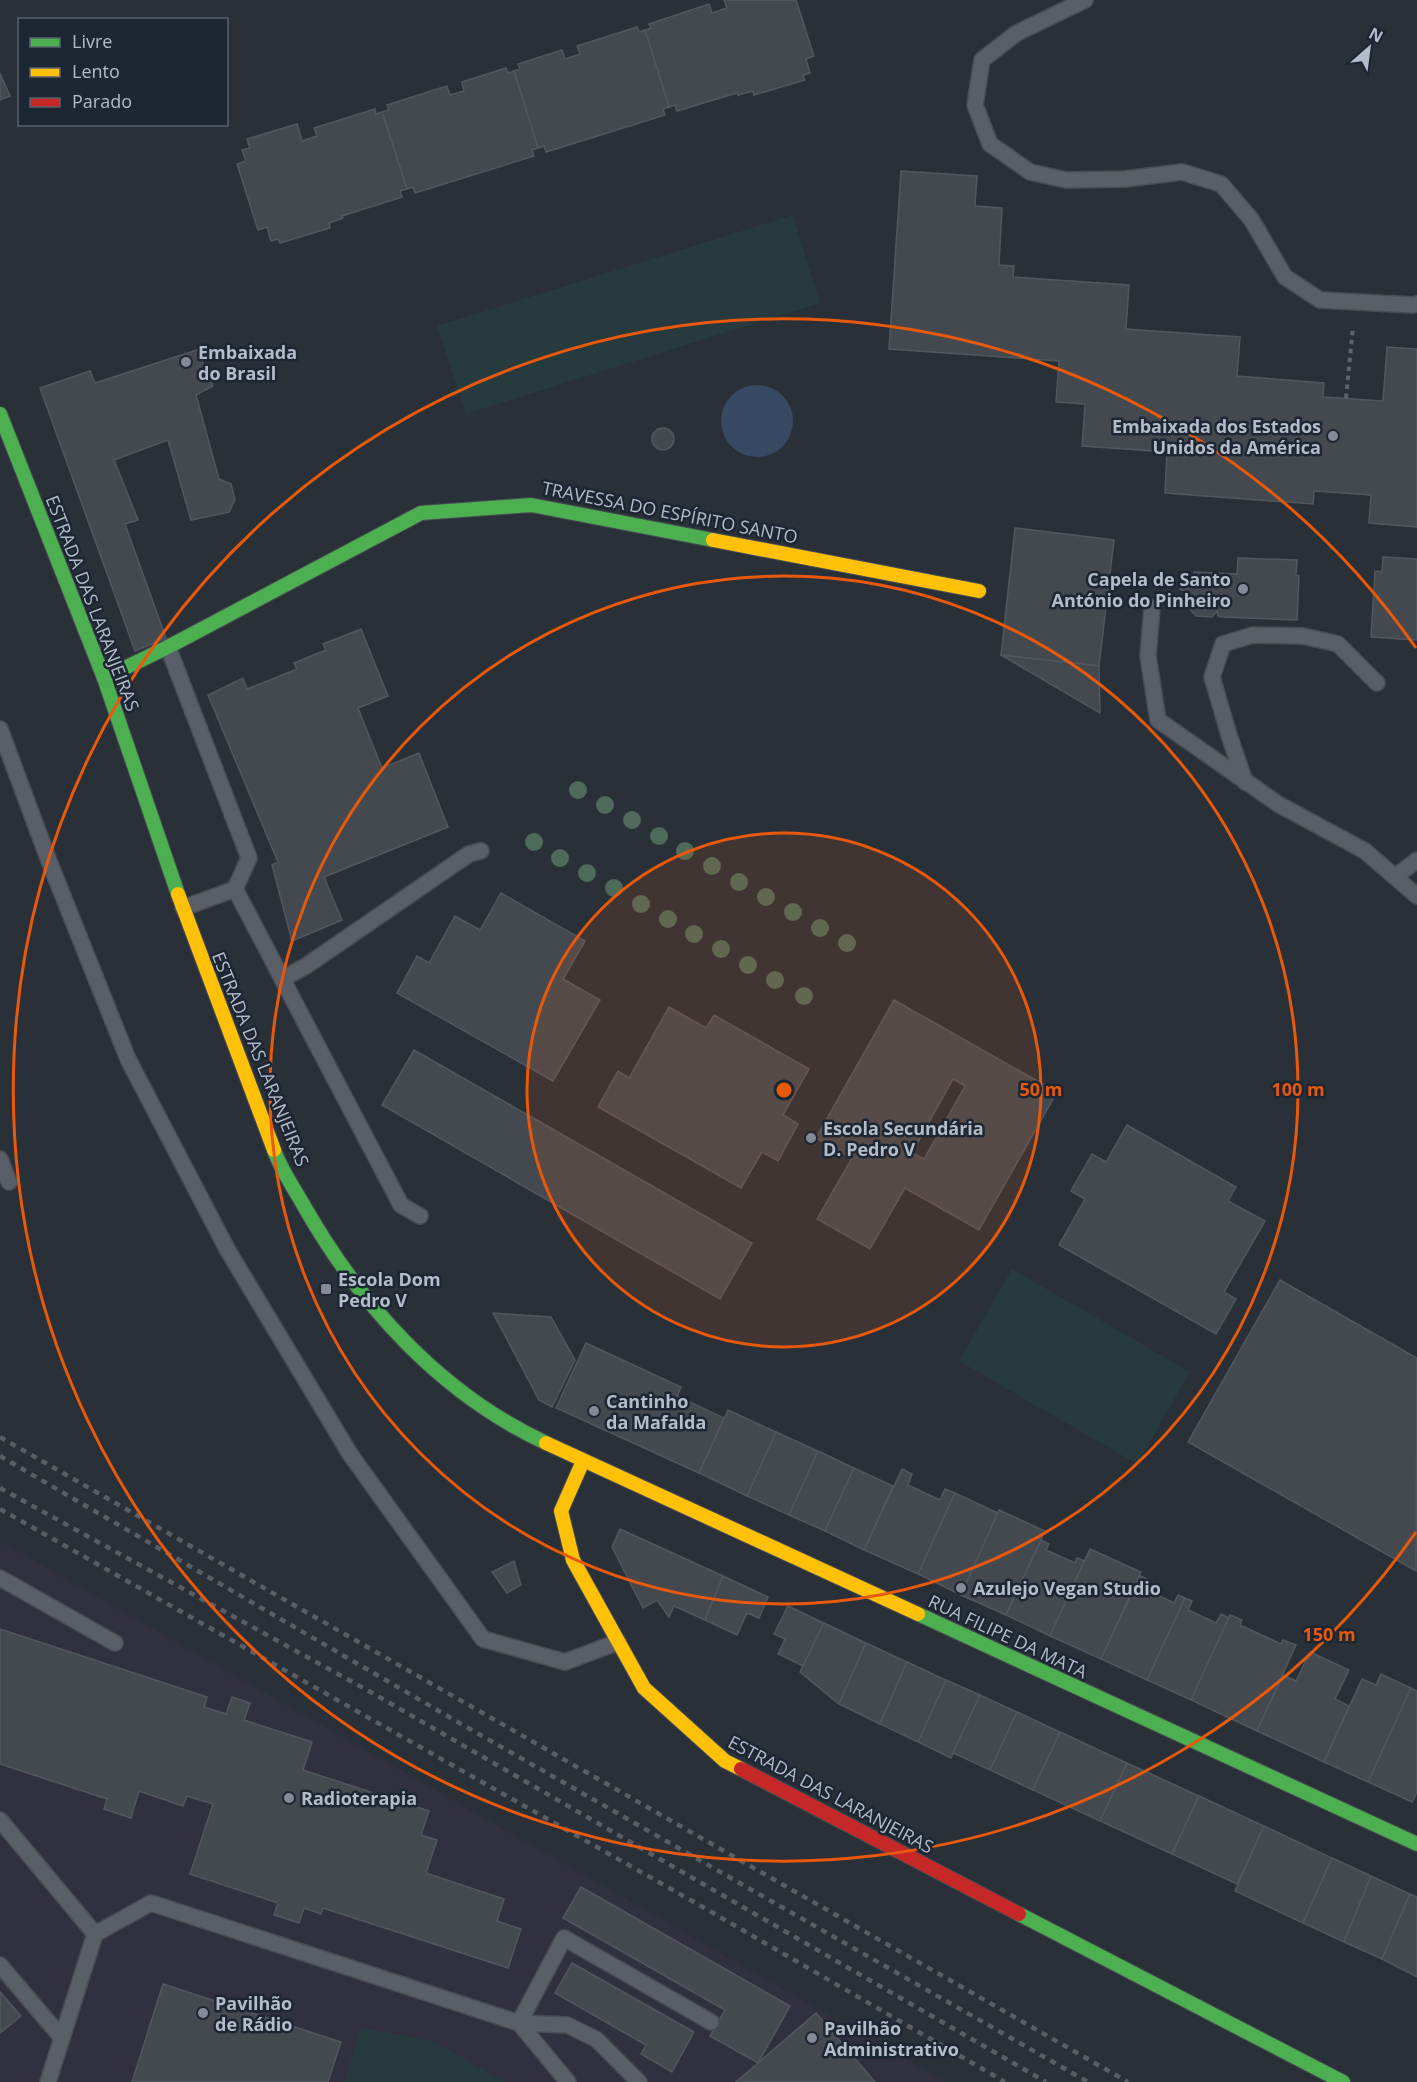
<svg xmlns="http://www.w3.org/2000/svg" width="1417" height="2082" viewBox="0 0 1417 2082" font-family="'Open Sans',sans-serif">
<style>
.medical{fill:#31303e}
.green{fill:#273a3e}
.water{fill:#384963}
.building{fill:#444950;stroke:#52575f;stroke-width:1.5;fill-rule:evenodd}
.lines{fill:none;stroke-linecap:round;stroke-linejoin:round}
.lane-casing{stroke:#484c53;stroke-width:18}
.fast-casing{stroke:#484c53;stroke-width:16}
.slow-casing{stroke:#484c53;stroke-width:16}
.jam-casing{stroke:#484c53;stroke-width:16}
.path{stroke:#5d636a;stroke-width:4;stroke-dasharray:4.5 4.5;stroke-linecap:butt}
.lane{stroke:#5a5e66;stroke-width:15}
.fast{stroke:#4caf50;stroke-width:14}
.slow{stroke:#ffc107;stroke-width:14}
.jam{stroke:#c62828;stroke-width:14}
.rail{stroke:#595d64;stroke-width:4.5;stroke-dasharray:6 6;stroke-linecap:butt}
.tree{fill:#4e6a5a}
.ring{fill:none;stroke:#e8590c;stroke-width:3}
.poi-dot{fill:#848b96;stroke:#1d2633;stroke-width:2}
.labels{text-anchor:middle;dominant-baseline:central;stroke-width:5;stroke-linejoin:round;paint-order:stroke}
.poi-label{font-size:18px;font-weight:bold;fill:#b4bcc9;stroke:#1d2633;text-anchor:start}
.street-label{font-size:18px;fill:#b4bcc9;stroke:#1d2633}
.centre{fill:#e8590c;stroke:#1d2633;stroke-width:3}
.ring-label{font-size:18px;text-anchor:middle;font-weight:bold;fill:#e8590c;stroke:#1d2633;stroke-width:5;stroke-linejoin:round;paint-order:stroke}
</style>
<rect width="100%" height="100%" fill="#2a3038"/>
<polygon class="medical" points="0,1541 946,2082 0,2082"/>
<g class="green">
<polygon points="793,215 820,303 466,414 437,326"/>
<polygon points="1012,1269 1190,1372 1137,1464 959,1361"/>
<polygon points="361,2027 435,2042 505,2082 344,2082"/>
</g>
<circle class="water" cx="757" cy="421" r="36"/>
<g class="building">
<polygon points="724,0 796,0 814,56 806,59 810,73 803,75 805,80 754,95 753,91 738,95 737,93 677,111 675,105 669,107 645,30 651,28 649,24 709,4 712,13 727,8"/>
<polygon points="637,27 639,32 645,30 669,107 663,109 665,115 546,152 544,146 538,148 514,71 520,69 518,64 562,50 565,59 580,54 577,46"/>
<polygon points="506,68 508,73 514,71 538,148 532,150 534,156 415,193 413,187 407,189 382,112 389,110 387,105 447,86 450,95 464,91 462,82"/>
<polygon points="0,73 10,96 0,100"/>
<polygon points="375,109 376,114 382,112 407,189 400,191 402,197 342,216 343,218 329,223 330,228 280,243 278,239 271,241 267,227 258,230 237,164 246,161 242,150 250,148 247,139 297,124 302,141 317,136 314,128"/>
<polygon points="901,171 977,176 975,206 1002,208 999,265 1014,266 1013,277 1129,285 1126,329 1240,337 1237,376 1324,383 1323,397 1383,401 1387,347 1417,349 1417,527 1369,523 1371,495 1314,491 1313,504 1165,493 1167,452 1082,446 1085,404 1056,402 1059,361 889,349"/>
<polygon points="197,350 213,386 196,395 219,479 231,484 235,500 229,512 191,520 168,440 114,460 138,520 125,524 166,638 135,651 40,388 90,371 95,383"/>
<circle cx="663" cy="439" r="11"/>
<polygon points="1015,528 1114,540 1099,666 1001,655"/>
<polygon points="1383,557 1417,559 1417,640 1371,637 1375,571 1382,572"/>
<polygon points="1238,558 1297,560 1296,575 1299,576 1297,620 1222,617 1218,616 1217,611 1212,617 1196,616 1186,605 1187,592 1180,589 1181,586 1187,589 1197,581 1194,572 1237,574"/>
<polygon points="361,629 388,696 358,708 382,768 419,753 448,827 324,877 342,920 292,941 272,865 278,862 208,695 243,678 247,689 297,669 294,663 326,650 323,644"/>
<polygon points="1001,655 1099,666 1100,713"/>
<polygon points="501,893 585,941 563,979 600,1000 553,1081 397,993 417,956 429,963 455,916 480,930"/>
<path d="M 894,1000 L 1057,1092 L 979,1230 L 905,1188 L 870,1249 L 817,1219 L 852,1158 L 816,1138 ZM 953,1079 L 965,1086 L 924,1159 L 912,1153 Z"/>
<polygon points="669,1007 706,1028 714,1015 809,1069 783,1115 798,1124 778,1161 762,1152 741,1188 598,1107 618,1071 629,1078"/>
<polygon points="414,1050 752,1243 720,1299 382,1105"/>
<polygon points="1127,1125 1236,1187 1228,1201 1265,1221 1224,1292 1236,1299 1216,1334 1059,1245 1085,1199 1071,1191 1092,1154 1106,1162"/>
<polygon points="1280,1280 1417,1358 1416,1571 1188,1442"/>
<polygon points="493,1313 551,1317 575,1360 552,1407 539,1400"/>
<polygon points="586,1343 681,1387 677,1396 724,1418 699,1473 556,1408"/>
<polygon points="728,1410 776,1432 747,1496 699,1473"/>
<polygon points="776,1432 818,1451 789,1515 747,1496"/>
<polygon points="818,1451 854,1468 825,1531 789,1515"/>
<polygon points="854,1468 893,1486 864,1550 825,1531"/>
<polygon points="902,1469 912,1474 908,1485 940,1500 945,1489 955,1493 918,1574 864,1550"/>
<polygon points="955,1493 998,1513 961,1595 918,1574"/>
<polygon points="999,1510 1045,1531 1006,1615 961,1595"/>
<polygon points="620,1529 723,1576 705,1620 674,1606 669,1617 657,1600 643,1608 612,1547"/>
<polygon points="1041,1540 1049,1544 1046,1550 1075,1563 1077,1558 1085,1561 1050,1636 1006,1615"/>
<polygon points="1090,1549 1141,1572 1101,1659 1050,1636"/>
<polygon points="514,1561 521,1585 507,1593 492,1572"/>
<polygon points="723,1576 768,1597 759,1618 747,1613 737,1635 705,1620"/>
<polygon points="1140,1576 1149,1580 1145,1589 1174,1603 1178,1595 1185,1598 1147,1680 1101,1659"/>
<polygon points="1185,1598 1192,1601 1188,1610 1216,1623 1221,1614 1229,1618 1191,1700 1147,1680"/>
<polygon points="788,1606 824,1623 803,1666 778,1654 785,1639 774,1634"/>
<polygon points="1230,1615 1242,1620 1240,1625 1281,1644 1283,1640 1296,1645 1257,1731 1191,1700"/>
<polygon points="824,1623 866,1643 839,1704 800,1672"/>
<polygon points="0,1629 207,1697 204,1707 226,1714 232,1697 250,1703 244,1720 312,1742 303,1770 429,1811 421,1835 437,1840 426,1873 504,1899 497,1921 521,1929 508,1968 323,1908 321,1914 304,1908 299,1923 274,1915 278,1903 190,1874 213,1804 187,1796 183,1806 139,1791 131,1818 104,1809 107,1799 0,1764"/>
<polygon points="866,1643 907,1662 880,1724 839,1704"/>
<polygon points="1310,1652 1349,1670 1335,1699 1349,1706 1324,1762 1257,1731 1283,1675 1296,1681"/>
<polygon points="907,1662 946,1680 918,1742 880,1724"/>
<polygon points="1381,1674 1411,1688 1368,1782 1324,1762 1362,1679 1376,1685"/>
<polygon points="946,1680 980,1695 951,1758 918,1742"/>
<polygon points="1411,1688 1417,1691 1417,1792 1412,1802 1368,1782"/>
<polygon points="980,1695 1017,1712 990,1770 953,1753"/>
<polygon points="1017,1712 1060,1732 1033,1790 990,1770"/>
<polygon points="1060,1732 1127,1763 1100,1821 1033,1790"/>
<polygon points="1127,1763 1199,1796 1172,1854 1100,1821"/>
<polygon points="1199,1796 1264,1826 1237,1884 1172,1854"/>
<polygon points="1264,1826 1332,1858 1303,1923 1235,1891"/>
<polygon points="1332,1858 1371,1876 1344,1942 1303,1923"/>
<polygon points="1371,1876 1410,1894 1382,1959 1344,1942"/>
<polygon points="581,1887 790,2006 758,2063 710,2036 725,2010 563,1918"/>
<polygon points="1410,1894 1417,1897 1417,1977 1382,1959"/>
<polygon points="572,1963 694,2032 672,2072 641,2054 646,2045 555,1993"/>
<polygon points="163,1984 341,2042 328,2082 132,2082"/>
<polygon points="0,1992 21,2016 0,2033"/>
<polygon points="816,2013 875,2082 736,2082 758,2063"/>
</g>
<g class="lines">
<g class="lane-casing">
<g id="lane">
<polyline points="1085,0 1017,33 982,60 975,105 990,144 1030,172 1066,180 1125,179 1182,172 1221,184 1251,219 1285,277 1320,300 1413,305 1417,304"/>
<polyline points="1152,608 1148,656 1158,720 1278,804 1365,851 1417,896"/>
<polyline points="168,647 249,858 235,889 401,1205 420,1216"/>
<polyline points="0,729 49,861 128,1059 227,1249 350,1454 483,1639 565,1662 618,1642"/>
<polyline points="1245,782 1229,735 1212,677 1223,644 1253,635 1303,636 1338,644 1377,683"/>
<polyline points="1395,877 1417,860"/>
<polyline points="183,908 235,889"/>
<polyline points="282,979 306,966 469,854 481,851"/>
<polyline points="0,1159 9,1182"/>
<polyline points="0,1578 115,1643"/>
<polyline points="0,1820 95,1934"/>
<polyline points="0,1965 62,2038"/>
<polyline points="519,2023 564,1938 711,2022"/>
<polyline points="519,2023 568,2082"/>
<polyline points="48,2082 95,1934 151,1903 519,2023 567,2025 596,2039 639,2082"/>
</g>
</g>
<g class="fast-casing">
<g id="fast">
<polyline points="0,414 104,678 178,894"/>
<polyline points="104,678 168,647 421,513 531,505 713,540"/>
<path d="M 274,1150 C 281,1170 294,1188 304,1206 C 361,1306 441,1394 546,1443"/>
<polyline points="918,1614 1417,1844"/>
<polyline points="1019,1914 1343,2082"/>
</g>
</g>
<g class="slow-casing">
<g id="slow">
<polyline points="713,540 979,591"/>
<polyline points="178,894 274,1150"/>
<polyline points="546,1443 918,1614"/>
<polyline points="583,1461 561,1511 573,1560 644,1688 725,1761 741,1769"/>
</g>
</g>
<g class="jam-casing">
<polyline id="jam" points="741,1769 1019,1914"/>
</g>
<polyline class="path" points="1346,398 1353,327"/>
<use href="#lane" class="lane"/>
<use href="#fast" class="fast"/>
<use href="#slow" class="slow"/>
<use href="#jam" class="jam"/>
<g class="rail">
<polyline points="0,1437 1128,2082"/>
<polyline points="0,1456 463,1725 1088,2082"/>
<polyline points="0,1488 367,1690 1046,2082"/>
<polyline points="0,1509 701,1906 1005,2082"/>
</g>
</g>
<g class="tree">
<circle cx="578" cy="790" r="9"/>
<circle cx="605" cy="805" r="9"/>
<circle cx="632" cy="820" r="9"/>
<circle cx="659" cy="836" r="9"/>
<circle cx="534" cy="842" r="9"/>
<circle cx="685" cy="851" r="9"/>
<circle cx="560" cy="858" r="9"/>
<circle cx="712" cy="866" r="9"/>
<circle cx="587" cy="873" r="9"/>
<circle cx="739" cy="882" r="9"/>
<circle cx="614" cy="888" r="9"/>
<circle cx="766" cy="897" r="9"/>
<circle cx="641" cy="904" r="9"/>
<circle cx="793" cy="912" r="9"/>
<circle cx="668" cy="919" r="9"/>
<circle cx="820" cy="928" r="9"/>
<circle cx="694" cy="934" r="9"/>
<circle cx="847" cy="943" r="9"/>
<circle cx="721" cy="949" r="9"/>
<circle cx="748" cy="965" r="9"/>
<circle cx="775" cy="980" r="9"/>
<circle cx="804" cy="996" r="9"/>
</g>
<circle cx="784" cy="1090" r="257" fill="#e8590c" fill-opacity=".12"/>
<g class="ring">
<circle cx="784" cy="1090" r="257"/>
<circle cx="784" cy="1090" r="514"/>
<path d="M1416 1532A771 771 0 1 1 1416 648"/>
</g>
<g class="poi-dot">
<circle cx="186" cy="362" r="6"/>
<circle cx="1333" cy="436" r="6"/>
<circle cx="1243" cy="589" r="6"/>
<circle cx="811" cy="1138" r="6"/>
<rect x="320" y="1283" width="12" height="12" rx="3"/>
<circle cx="594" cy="1411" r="6"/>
<circle cx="961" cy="1588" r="6"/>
<circle cx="289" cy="1798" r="6"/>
<circle cx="203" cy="2013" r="6"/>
<circle cx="812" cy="2038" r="6"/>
</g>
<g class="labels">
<g class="poi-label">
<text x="198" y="352">Embaixada<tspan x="198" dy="21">do Brasil</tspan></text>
<text x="1321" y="426" text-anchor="end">Embaixada dos Estados<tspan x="1321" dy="21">Unidos da América</tspan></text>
<text x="1231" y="579" text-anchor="end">Capela de Santo<tspan x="1231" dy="21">António do Pinheiro</tspan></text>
<text x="823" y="1128">Escola Secundária<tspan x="823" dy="21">D. Pedro V</tspan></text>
<text x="338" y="1279">Escola Dom<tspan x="338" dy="21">Pedro V</tspan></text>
<text x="606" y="1401">Cantinho<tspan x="606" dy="21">da Mafalda</tspan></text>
<text x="973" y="1588">Azulejo Vegan Studio</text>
<text x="301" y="1798">Radioterapia</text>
<text x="215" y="2003">Pavilhão<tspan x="215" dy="21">de Rádio</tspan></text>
<text x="824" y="2028">Pavilhão<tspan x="824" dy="21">Administrativo</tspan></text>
</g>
<g class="street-label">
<text transform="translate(670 512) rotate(11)">TRAVESSA DO ESPÍRITO SANTO</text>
<text transform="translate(93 603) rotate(69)">ESTRADA DAS LARANJEIRAS</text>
<text transform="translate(261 1059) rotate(68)">ESTRADA DAS LARANJEIRAS</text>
<text transform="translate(1008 1636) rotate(25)">RUA FILIPE DA MATA</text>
<text transform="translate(831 1794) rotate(28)">ESTRADA DAS LARANJEIRAS</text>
</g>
</g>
<circle cx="784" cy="1090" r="9" class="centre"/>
<g class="ring-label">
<text x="1041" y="1096">50 m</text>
<text x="1298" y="1096">100 m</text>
<text x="1329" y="1641">150 m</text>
</g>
<rect x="18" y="18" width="210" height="108" fill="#1d2633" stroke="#59626f" stroke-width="1.5"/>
<rect x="30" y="38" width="30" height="9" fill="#4caf50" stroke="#59626f" stroke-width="1.5"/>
<text x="72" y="48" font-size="18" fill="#b4bcc9">Livre</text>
<rect x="30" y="68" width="30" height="9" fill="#ffc107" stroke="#59626f" stroke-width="1.5"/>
<text x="72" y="78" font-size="18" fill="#b4bcc9">Lento</text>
<rect x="30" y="98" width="30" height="9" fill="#c62828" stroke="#59626f" stroke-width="1.5"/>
<text x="72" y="108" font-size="18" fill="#b4bcc9">Parado</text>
<g transform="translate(1369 48) rotate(28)" stroke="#1d2633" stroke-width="4.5" paint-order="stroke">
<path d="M0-4.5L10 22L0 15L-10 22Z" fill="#b4bcc9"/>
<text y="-9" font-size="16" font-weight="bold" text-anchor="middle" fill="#b4bcc9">N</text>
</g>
</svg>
